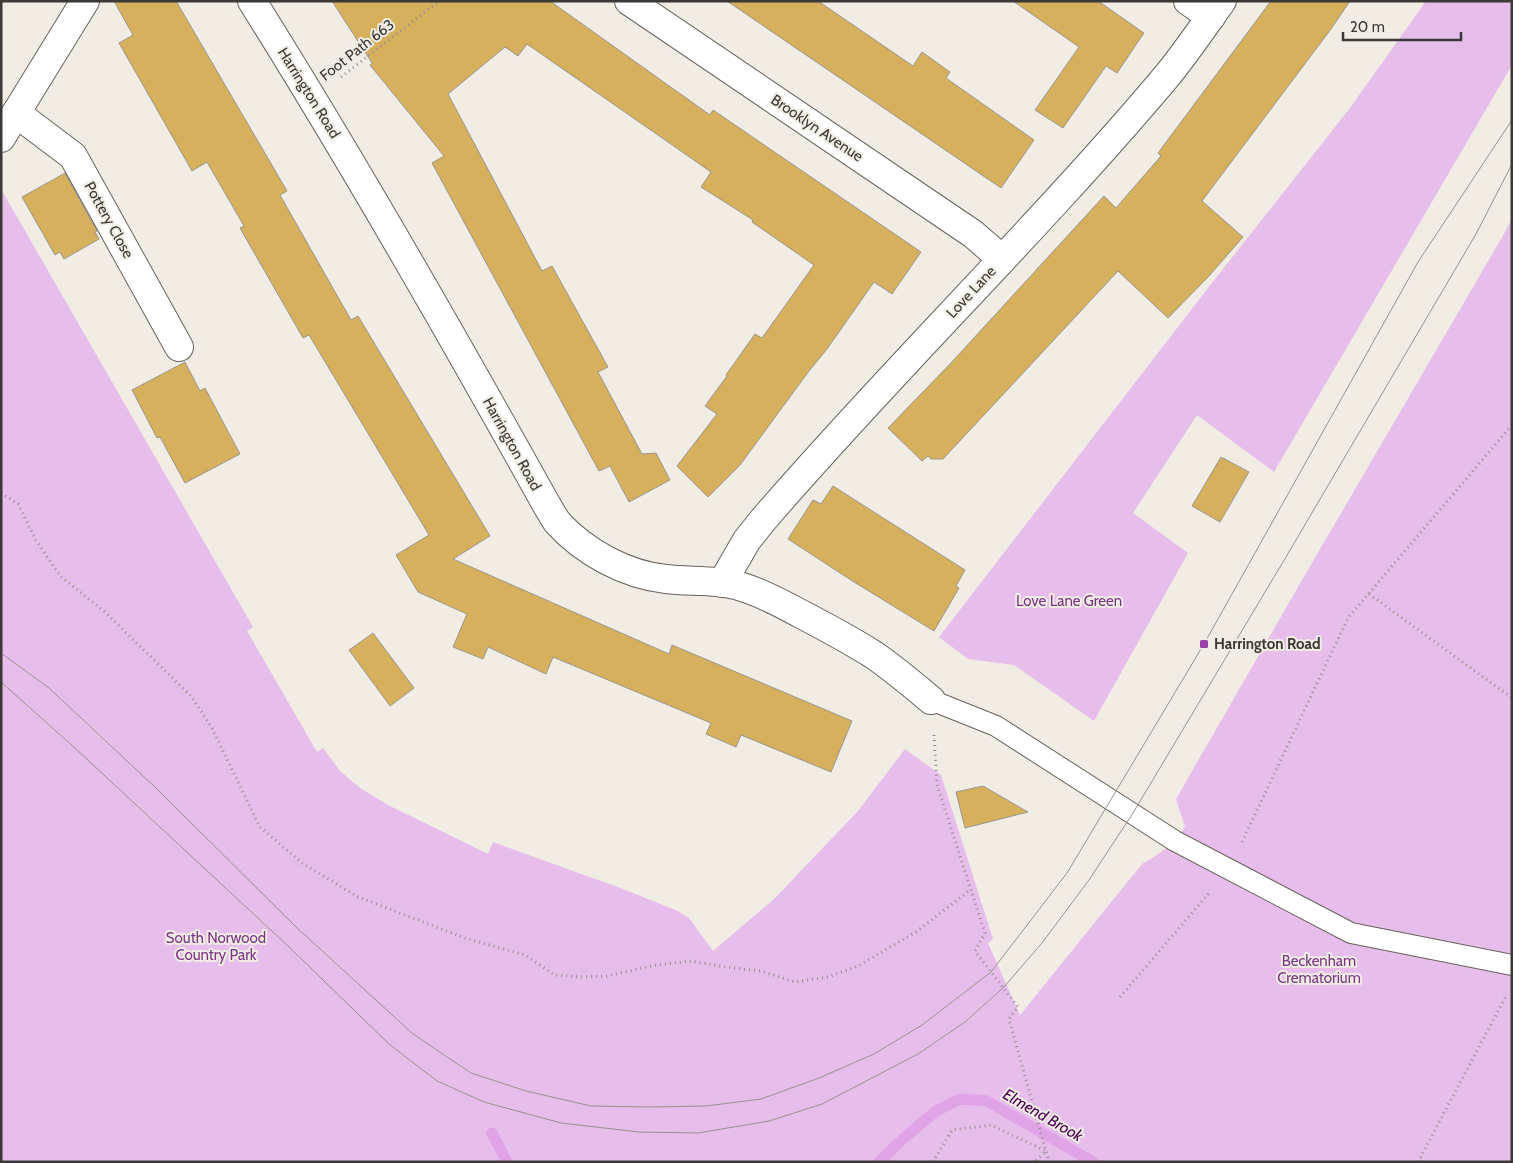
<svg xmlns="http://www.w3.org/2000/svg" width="1513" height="1163" viewBox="0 0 1513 1163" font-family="Cabin,sans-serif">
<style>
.green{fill:#e7bdec}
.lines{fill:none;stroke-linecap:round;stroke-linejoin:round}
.stream{stroke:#e0a4e6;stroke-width:11}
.building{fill:#d6b05c;stroke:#9b978f}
.service-casing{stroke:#67635c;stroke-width:22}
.minor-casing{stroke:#67635c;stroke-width:30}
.path{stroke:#928f8a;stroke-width:3;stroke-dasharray:1 4;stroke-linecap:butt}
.service{stroke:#fff;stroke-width:20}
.minor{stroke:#fff;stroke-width:28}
.tram{stroke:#95928c;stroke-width:1}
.poi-dot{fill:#9c3ea7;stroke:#f1ede5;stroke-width:2}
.labels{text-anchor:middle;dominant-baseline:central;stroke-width:4;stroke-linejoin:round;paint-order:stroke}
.street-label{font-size:15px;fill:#3b3936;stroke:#f1ede5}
.park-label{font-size:15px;fill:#7c3684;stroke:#f1ede5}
.poi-label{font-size:15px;font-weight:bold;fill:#3b3936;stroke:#f1ede5;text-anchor:start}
.water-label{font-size:16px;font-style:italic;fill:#4b0054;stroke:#f1ede5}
</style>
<rect width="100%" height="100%" fill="#f1ede5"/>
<g class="green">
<polygon points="1426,1 1512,1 1512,65 1274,472 1197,415 1133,513 1188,553 1094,721 1014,665 968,659 939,637 1208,288 1350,108"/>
<path d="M 1,189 L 253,627 L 247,631 L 317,752 L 323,748 L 340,771 L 360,788 L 388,805 L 488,854 L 493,842 L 623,889 L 678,911 L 689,918 L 713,951 L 774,899 L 858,811 L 905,749 L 941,775 L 993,939 L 988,943 L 1020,1015 L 1142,864 C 1161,853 1172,846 1185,827 L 1176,799 L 1298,587 L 1504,234 L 1512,218 L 1512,1162 L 1,1162 Z"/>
</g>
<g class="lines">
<g class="stream">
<polyline points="492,1133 507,1162"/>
<polyline points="879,1162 905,1137 936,1111 960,1099 987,1101 1093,1162"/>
</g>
</g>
<g class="building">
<polygon points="114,1 176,1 287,191 280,195 351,320 358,316 490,536 453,559 669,654 672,645 852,721 831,772 741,735 736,747 706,734 711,723 553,657 546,674 488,647 483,659 453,647 467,614 418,592 396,555 429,535 309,335 303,338 240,228 244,226 207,162 192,171 119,43 133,35"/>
<polygon points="332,1 550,1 710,115 713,110 921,252 892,294 874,282 827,349 809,371 740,465 708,497 677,466 717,414 705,406 727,376 726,375 755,334 762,338 814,265 752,222 753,220 701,187 711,172 527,44 518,56 505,47 448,94 542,271 552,266 608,367 598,372 642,454 656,453 670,480 629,502 610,466 599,471 432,163 444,156 370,65 372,63"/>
<polygon points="727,1 818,1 913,66 922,52 950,72 946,78 1034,140 1001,188"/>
<polygon points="1013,1 1098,1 1144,33 1117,73 1106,66 1063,128 1035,110 1079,47"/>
<polygon points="1271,1 1350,1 1331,29 1202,201 1243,237 1209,276 1168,318 1118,271 943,459 931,459 928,456 922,461 888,428 951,363 1104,196 1116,208 1161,156 1158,153"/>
<polygon points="65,173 97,231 95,232 99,239 64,259 60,252 55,255 22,197"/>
<polygon points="185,362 200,391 205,388 240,454 185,483 160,437 157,438 132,390"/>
<polygon points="1221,457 1249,472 1220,522 1192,506"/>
<polygon points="833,486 965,570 956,586 959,588 934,631 854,582 788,539 813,500 821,504"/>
<polygon points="373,633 414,688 390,706 349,650"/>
<polygon points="983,786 1028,812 965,828 956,792"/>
</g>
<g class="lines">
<g class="service-casing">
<polyline id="service" points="931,700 996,726 1175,841 1351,933 1512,965"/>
</g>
<g class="minor-casing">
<g id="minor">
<polyline points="85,1 16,113 73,156 179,347"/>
<path d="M 252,1 C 355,165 451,333 545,502 C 549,509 553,516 557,522 C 584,552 626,575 666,579 C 691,582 718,579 742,587 C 763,593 782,604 801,614 C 826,627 850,640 874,655 C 894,669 912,684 931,700"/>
<polyline points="629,1 973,234 1002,259"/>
<polyline points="1188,1 1211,17"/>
<polyline points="1,138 16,113"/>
<path d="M 722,583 L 747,540 L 763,520 C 893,369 1037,230 1166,77 C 1186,53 1203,27 1222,1"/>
</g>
</g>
<g class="path">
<polyline points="341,77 439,1"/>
<polyline points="1,493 18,504 36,540 60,576 105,612 191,696 212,728 260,827 302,863 358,897 465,938 525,955 555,975 581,977 607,976 656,965 691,961 726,967 761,971 795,982 828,977 858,966 916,932 970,890"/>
<polyline points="1369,594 1512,698"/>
<polyline points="934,735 937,785 985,933 975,951 1018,1007 1009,1019 1049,1162"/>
<polyline points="1242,842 1348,618 1512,425"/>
<polyline points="1120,997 1209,893"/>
<polyline points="933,1162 952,1130 991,1125 1046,1151 1035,1162"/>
<polyline points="1418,1162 1507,994"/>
</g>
<use href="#service" class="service"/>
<use href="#minor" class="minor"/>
<g class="tram">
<polyline points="1,653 49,688 156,788 295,926 413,1034 471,1073 526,1091 591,1106 648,1107 706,1106 761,1099 819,1078 874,1054 922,1025 991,972 1067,873 1204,644 1418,262 1512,120"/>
<polyline points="1,682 76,749 288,946 389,1044 437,1081 484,1102 561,1123 639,1132 698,1133 769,1121 822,1104 918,1054 965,1022 1004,987 1042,943 1089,880 1133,813 1286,557 1476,234 1512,164"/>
</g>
</g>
<rect class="poi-dot" x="1199" y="639" width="10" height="10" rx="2.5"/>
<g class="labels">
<g class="street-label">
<text transform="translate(357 50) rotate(-38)">Foot Path 663</text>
<text transform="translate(309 93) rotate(58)">Harrington Road</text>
<text transform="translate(817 128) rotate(34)">Brooklyn Avenue</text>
<text transform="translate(109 220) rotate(61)">Pottery Close</text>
<text transform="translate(971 292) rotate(-47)">Love Lane</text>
<text transform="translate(512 444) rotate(61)">Harrington Road</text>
</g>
<g class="park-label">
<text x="1069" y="601">Love Lane Green</text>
<text x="216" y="938">South Norwood<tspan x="216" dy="17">Country Park</tspan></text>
<text x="1319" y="961">Beckenham<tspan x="1319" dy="17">Crematorium</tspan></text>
</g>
<g class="poi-label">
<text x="1214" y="644">Harrington Road</text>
</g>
<g class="water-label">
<text transform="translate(1043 1115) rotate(30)">Elmend Brook</text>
</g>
</g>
<rect width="1513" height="1163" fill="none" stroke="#3b3936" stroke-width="5"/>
<path d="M1343 32v8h118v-8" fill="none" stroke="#3b3936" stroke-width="2.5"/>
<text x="1350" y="32" font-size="15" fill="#3b3936" stroke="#f1ede5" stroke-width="4" paint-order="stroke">20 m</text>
</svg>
